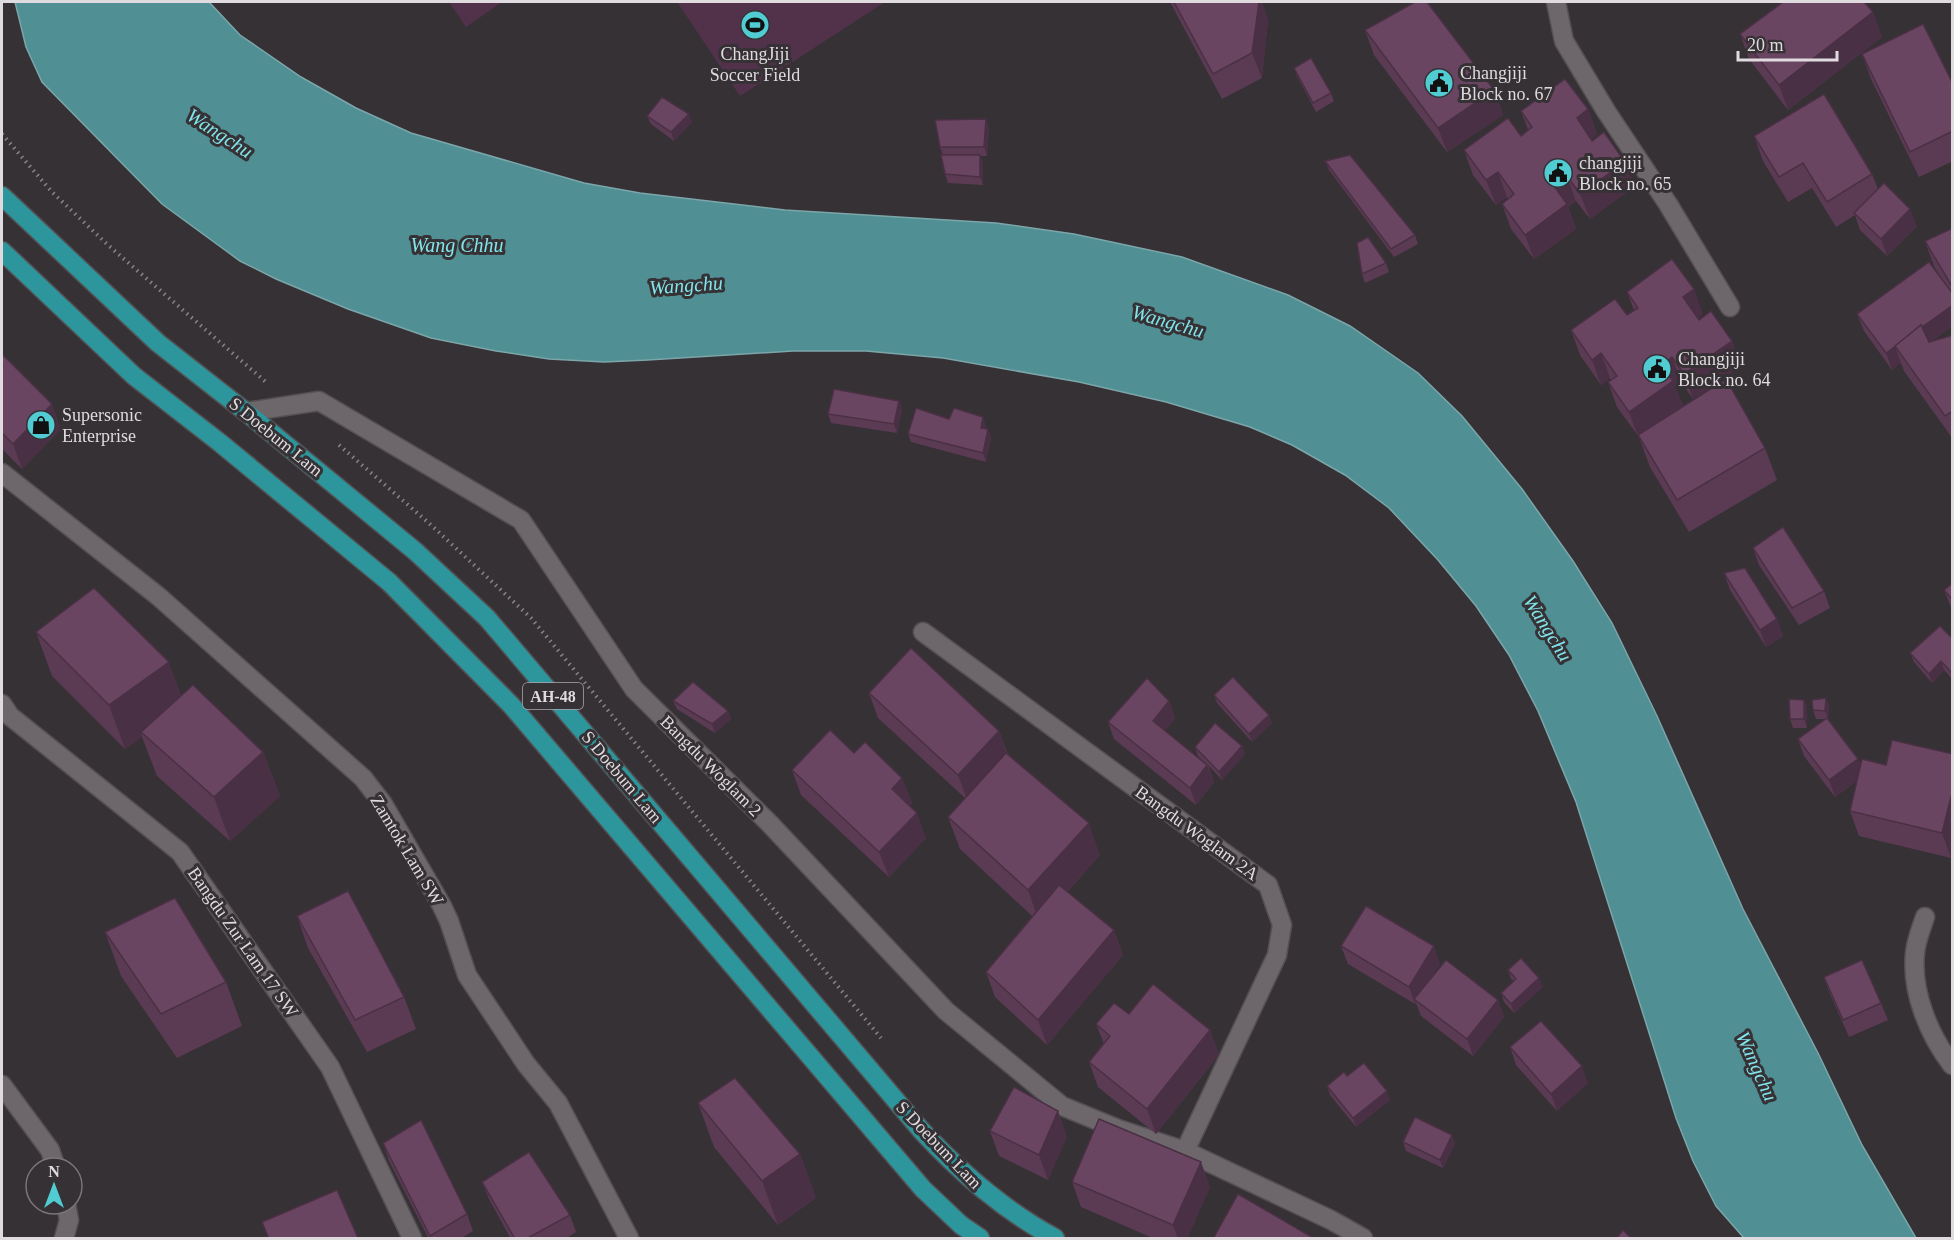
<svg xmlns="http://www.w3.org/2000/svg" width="1954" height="1240" viewBox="0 0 1954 1240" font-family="'Times New Roman',serif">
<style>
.green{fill:#51324a}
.water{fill:#508f93;stroke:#7ba6aa;stroke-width:1.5}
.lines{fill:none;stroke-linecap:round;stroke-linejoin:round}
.service-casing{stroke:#534f52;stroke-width:21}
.minor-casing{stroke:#534f52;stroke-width:21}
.trunk-casing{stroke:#534f52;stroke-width:21}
.path{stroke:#898488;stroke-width:4;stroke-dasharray:1.5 4.5;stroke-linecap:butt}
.service{stroke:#6d676b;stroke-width:18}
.minor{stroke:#6d676b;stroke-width:18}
.trunk{stroke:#2c969c;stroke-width:18}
.wall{fill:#5b3b53}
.shaded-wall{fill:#4a3044}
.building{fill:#6a4561;stroke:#4a3044;stroke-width:1.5}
.labels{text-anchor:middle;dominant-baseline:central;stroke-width:6;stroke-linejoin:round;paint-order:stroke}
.shield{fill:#363135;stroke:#aca8ab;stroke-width:1.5}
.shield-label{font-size:16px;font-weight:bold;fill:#dfdbde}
.poi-label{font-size:18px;fill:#dfdbde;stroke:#363135;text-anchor:start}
.street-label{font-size:18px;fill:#dfdbde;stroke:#363135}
.water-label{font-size:20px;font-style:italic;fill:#80e5eb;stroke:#363135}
</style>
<rect width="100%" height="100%" fill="#363135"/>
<g class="green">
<polygon points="449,2 502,2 466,27"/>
<polygon points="677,2 885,2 740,96"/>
</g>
<polygon class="water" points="15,2 209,2 240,35 301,77 356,108 411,133 584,183 640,193 785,210 996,223 1074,234 1182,257 1288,295 1350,326 1418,373 1462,416 1522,489 1573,561 1612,623 1657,716 1743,909 1818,1053 1862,1145 1916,1238 1744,1238 1716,1206 1693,1161 1676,1118 1576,802 1538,711 1509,655 1476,606 1438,560 1389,508 1345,475 1292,445 1250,427 1166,402 1079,382 943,358 866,351 793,351 648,360 604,362 549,359 496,351 431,338 348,309 276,279 240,261 162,204 42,82 26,47"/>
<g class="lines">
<g class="service-casing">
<polyline id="service" points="923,632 1268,885 1282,925 1277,955 1185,1151"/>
</g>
<g class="minor-casing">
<g id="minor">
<polyline points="1556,2 1564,41 1606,111 1668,204 1730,307"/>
<polyline points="246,412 319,401 521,520 634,689 770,824 946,1011 1062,1106 1118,1129 1185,1151 1331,1220 1363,1238"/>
<polyline points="2,473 158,596 363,778 383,804 442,906 449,921 467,975 526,1064 558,1103 629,1238"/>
<polyline points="2,704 10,716 180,852 330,1067 412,1238"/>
<path d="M 1925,917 C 1921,929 1916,941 1915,953 C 1911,992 1929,1035 1952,1065"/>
<polyline points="2,1085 50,1150 56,1168"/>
<polyline points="64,1238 69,1220 66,1204"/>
</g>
</g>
<g class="trunk-casing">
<g id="trunk">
<path d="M 2,196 L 158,343 L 246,412 L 415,551 L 487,618 L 921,1130 C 961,1173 1003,1210 1055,1238"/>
<polyline points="2,251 134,376 219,442 389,582 511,705 923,1189 961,1225 980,1238"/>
</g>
</g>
<g class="path">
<polyline points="2,134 52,192 109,246 267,383"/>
<polyline points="339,445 431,525 531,618 881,1038"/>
</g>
<use href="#service" class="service"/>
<use href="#minor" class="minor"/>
<use href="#trunk" class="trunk"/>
</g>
<g class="wall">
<polygon points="1170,2 1262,2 1268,20 1262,78 1222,99"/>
<polygon points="1873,12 1882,37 1788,110 1749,59 1740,34"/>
<polygon points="1365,30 1494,90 1503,115 1447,152 1374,55"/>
<polygon points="1862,54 1953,84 1953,161 1919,177 1871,79"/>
<polygon points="1294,68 1331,93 1334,101 1316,112 1297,76"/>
<polygon points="1588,109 1597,134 1591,139 1592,141 1625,162 1635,186 1590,219 1576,201 1568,207 1576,229 1534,259 1511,229 1502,204 1508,199 1507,197 1496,205 1473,175 1464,150 1521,136 1528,130 1521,111"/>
<polygon points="647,116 692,122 674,141 651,124"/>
<polygon points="989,127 987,156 980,156 983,163 983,185 948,183 945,174 943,155 940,147"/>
<polygon points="1754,136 1872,174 1878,189 1917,226 1887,256 1860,230 1855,215 1836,227 1812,188 1788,202 1763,161"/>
<polygon points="1325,161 1415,235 1418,244 1394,257 1329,170"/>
<polygon points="1953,228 1953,326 1932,341 1953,335 1953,439 1904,371 1901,363 1892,370 1864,331 1857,314 1944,283 1934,266 1925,241"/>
<polygon points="1386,263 1389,272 1365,283 1362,274"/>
<polygon points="1627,292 1703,314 1698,318 1699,320 1732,341 1741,366 1693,399 1681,382 1675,386 1683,406 1670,415 1765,448 1777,480 1689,532 1650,467 1639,437 1617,407 1608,382 1611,380 1610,378 1601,385 1580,355 1571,330 1627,315 1634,310"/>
<polygon points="2,354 61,429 22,469 2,449"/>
<polygon points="899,401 902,409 897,433 831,423 828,414"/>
<polygon points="949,419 986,426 986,429 988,429 991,438 986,462 911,442 908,434"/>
<polygon points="1753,548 1824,591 1830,608 1799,625 1759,565"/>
<polygon points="1724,573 1777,619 1783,636 1766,647 1730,590"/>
<polygon points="1953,583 1953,612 1944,590"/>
<polygon points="36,632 181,695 263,752 280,796 230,841 157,776 142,737 125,749 52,676"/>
<polygon points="1953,639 1953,680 1944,670 1932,683 1914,662 1910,653"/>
<polygon points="869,693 999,731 1008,754 1100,855 1067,892 1114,930 1123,955 1047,1045 995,997 986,972 1032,916 960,849 948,817 965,798 878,718"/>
<polygon points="1214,695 1272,723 1252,742 1217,703"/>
<polygon points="1826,698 1829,706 1828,719 1858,759 1861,766 1886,765 1953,754 1953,851 1951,858 1859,836 1850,811 1857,781 1835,797 1804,756 1798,739 1825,719 1816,719 1813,710"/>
<polygon points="1804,700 1807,708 1807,728 1793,728 1790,719"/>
<polygon points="673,701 728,711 731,719 715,733 677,709"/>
<polygon points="1169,701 1175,718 1165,731 1206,764 1198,756 1195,747 1242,746 1245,754 1222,780 1208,765 1214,782 1196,805 1114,739 1108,722"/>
<polygon points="854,753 902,778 912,803 909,806 926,838 889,877 801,795 792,770"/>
<polygon points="297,916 404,997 416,1029 367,1052 308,948"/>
<polygon points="105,932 226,982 242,1026 177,1058 121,976"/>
<polygon points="1341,946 1440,963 1431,978 1498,1000 1504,1017 1473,1056 1421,1016 1416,1003 1415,1004 1348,964"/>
<polygon points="1508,970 1543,987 1514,1013 1504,1002 1501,993 1514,981 1511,979"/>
<polygon points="1824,977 1881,1003 1888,1020 1849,1037 1830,994"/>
<polygon points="1096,1024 1210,1030 1219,1055 1156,1134 1098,1087 1089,1062 1104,1044"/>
<polygon points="1510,1047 1588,1083 1557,1111 1516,1065"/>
<polygon points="1347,1076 1390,1100 1356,1127 1330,1095 1327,1086"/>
<polygon points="698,1103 800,1154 816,1198 778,1225 714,1147"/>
<polygon points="990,1131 1067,1136 1048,1180 999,1156"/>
<polygon points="1452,1135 1455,1144 1443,1168 1406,1151 1403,1142"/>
<polygon points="383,1143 467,1214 473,1231 460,1239 429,1239 389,1161"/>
<polygon points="482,1182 570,1215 576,1232 565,1239 511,1239 489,1199"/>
<polygon points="1072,1182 1210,1187 1187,1239 1155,1239 1081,1207"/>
</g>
<g class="shaded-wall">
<polygon points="1259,2 1262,2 1268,20 1262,78 1252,53"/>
<polygon points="1873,12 1882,37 1788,110 1779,85"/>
<polygon points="1494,90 1503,115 1447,152 1438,128"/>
<polygon points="1588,109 1597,134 1586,143 1577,118"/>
<polygon points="689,114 692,122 674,141 671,132"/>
<polygon points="986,119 989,127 987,156 984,147"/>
<polygon points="980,155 983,163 983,185 980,177"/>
<polygon points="1625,162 1635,186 1590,219 1580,194"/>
<polygon points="1498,172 1507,197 1496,205 1486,180"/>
<polygon points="1567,176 1576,201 1568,207 1576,229 1534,259 1525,235 1554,186"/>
<polygon points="1910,209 1917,226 1887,256 1881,239"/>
<polygon points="1694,289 1703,314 1692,322 1683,297"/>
<polygon points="1953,305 1953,326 1905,360 1895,346 1901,363 1892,370 1886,353"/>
<polygon points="1732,341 1741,366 1693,399 1684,374"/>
<polygon points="1601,353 1610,378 1601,385 1592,360"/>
<polygon points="1672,357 1681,382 1675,386 1683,406 1638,437 1629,412 1662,365"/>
<polygon points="899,401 902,409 897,433 894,424"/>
<polygon points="52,404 61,429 22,469 13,444"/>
<polygon points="983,417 986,426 984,436 981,428"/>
<polygon points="988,429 991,438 986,462 983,453"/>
<polygon points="1777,619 1783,636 1766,647 1760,630"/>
<polygon points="1941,661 1944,670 1932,683 1929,674"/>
<polygon points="169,662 185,706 141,732 142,737 125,749 109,705"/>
<polygon points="1826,698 1829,706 1828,719 1825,711"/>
<polygon points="1804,700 1807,708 1807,728 1804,719"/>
<polygon points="1169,701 1175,718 1159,739 1153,721"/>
<polygon points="728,711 731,719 715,733 712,724"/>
<polygon points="1269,715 1272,723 1252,742 1249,734"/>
<polygon points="999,731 1008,756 967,799 958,775"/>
<polygon points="1242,746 1245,754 1222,780 1219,772"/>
<polygon points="263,752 280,796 230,841 214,797"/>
<polygon points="1858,759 1864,776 1835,797 1829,780"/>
<polygon points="1207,765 1214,782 1196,805 1190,788"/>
<polygon points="902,778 912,803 901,814 892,789"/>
<polygon points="1953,789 1953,851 1951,858 1942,833"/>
<polygon points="917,813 926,838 889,877 879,852"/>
<polygon points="1089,823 1100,855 1039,922 1028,890"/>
<polygon points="1114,930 1123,955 1047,1045 1038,1020"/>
<polygon points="1434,946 1440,963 1417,1001 1414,999 1416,1003 1415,1004 1409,987"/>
<polygon points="1539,978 1543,987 1514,1013 1511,1004"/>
<polygon points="1498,1000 1504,1017 1473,1056 1467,1039"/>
<polygon points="1210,1030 1219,1055 1156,1134 1147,1109"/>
<polygon points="1582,1066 1588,1083 1557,1111 1551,1094"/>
<polygon points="1387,1091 1390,1100 1356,1127 1353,1118"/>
<polygon points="1058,1111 1067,1136 1048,1180 1039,1155"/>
<polygon points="1452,1135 1455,1144 1443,1168 1440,1160"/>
<polygon points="800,1154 816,1198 778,1225 762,1181"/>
<polygon points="1201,1162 1210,1187 1187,1239 1178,1239 1173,1225"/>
</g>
<g class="building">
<polygon points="1174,2 1259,2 1252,53 1213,74"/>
<polygon points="1415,2 1427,2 1494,90 1438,128 1365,30"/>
<polygon points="1783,2 1864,2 1873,12 1779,85 1740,34"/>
<polygon points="1923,24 1953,84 1953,131 1910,152 1862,54"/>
<polygon points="1311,58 1331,93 1313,103 1294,68"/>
<polygon points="1565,79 1588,109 1577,118 1592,141 1604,132 1625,162 1580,194 1567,176 1554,186 1567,204 1525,235 1502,204 1514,194 1498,172 1486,180 1464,150 1508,118 1521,136 1532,127 1521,111"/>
<polygon points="1824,94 1872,174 1827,202 1803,163 1779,177 1754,136"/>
<polygon points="662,97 689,114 671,132 647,116"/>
<polygon points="986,119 984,147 940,147 935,120"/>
<polygon points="941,155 980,155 980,177 945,174"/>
<polygon points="1350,155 1415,235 1391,249 1325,161"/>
<polygon points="1884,183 1910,209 1881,239 1854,213"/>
<polygon points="1953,228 1953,288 1925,241"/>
<polygon points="1368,237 1386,263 1362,274 1357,243"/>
<polygon points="1672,259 1694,289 1683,297 1699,320 1711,311 1732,341 1684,374 1672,357 1662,365 1673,381 1629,412 1608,382 1617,376 1601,353 1592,360 1571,330 1615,299 1627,315 1638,308 1627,292"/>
<polygon points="1929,262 1953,294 1953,305 1922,327 1921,325 1900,343 1886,353 1857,314"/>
<polygon points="1921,325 1929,342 1953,335 1953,411 1945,416 1895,346"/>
<polygon points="2,354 52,404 13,444 2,433"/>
<polygon points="1726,379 1765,448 1677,500 1638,435"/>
<polygon points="834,389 899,401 894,424 828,414"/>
<polygon points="916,408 949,419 954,408 983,417 981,428 988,429 983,453 908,434"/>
<polygon points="1783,527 1824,591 1792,608 1753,548"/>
<polygon points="1745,568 1777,619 1760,630 1724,573"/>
<polygon points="1953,583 1953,600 1944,590"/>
<polygon points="94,588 169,662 109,705 36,632"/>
<polygon points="1940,626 1953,639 1953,674 1941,661 1929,674 1910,653"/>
<polygon points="911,648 999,731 958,775 869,693"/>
<polygon points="1233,677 1269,715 1249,734 1214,695"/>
<polygon points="1147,678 1169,701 1153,721 1207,765 1190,788 1108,722"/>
<polygon points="693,682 728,711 712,724 673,701"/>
<polygon points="193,685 263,752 214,797 141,732"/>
<polygon points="1826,698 1825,711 1813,710 1812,700"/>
<polygon points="1789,699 1804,700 1804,719 1790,719"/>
<polygon points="1827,718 1858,759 1829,780 1798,739"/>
<polygon points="1215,723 1242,746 1219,772 1195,747"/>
<polygon points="830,730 854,753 865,742 902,778 892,789 917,813 879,852 792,770"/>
<polygon points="1892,740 1953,754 1953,789 1942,833 1850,811 1862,759 1886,765"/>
<polygon points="1006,753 1089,823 1028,890 948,817"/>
<polygon points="1059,885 1114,930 1038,1020 986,972"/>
<polygon points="348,891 404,997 355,1020 297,916"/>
<polygon points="175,898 226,982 161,1014 105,932"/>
<polygon points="1366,906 1434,946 1409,987 1341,946"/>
<polygon points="1521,958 1539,978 1511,1004 1501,993 1516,979 1508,970"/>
<polygon points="1446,960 1498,1000 1467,1039 1414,999"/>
<polygon points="1862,960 1881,1003 1843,1020 1824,977"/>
<polygon points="1153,984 1210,1030 1147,1109 1089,1062 1110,1036 1096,1024 1114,1003 1129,1014"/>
<polygon points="1541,1021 1582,1066 1551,1094 1510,1047"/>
<polygon points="1364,1063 1387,1091 1353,1118 1327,1086 1344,1072 1347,1076"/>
<polygon points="735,1078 800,1154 762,1181 698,1103"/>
<polygon points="1014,1087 1058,1111 1039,1155 990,1131"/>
<polygon points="1415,1117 1452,1135 1440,1160 1403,1142"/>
<polygon points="1099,1119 1201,1162 1173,1225 1072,1182"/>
<polygon points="421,1120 467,1214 430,1236 383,1143"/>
<polygon points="529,1152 570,1215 526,1239 515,1239 482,1182"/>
<polygon points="337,1190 358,1238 269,1239 262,1222"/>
<polygon points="1238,1194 1315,1239 1213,1239"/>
<polygon points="1623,1230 1632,1239 1616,1239"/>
</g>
<defs>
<g id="stadium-disc" transform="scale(1.5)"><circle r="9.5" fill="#51ccd3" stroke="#363135"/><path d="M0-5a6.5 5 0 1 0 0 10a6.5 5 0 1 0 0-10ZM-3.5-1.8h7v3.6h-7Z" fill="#111"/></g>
<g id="civic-disc" transform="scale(1.5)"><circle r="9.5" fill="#51ccd3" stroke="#363135"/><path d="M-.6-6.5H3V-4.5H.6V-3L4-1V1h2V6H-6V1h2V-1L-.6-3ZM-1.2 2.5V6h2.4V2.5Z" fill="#111"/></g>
<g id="shop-disc" transform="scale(1.5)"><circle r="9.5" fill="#51ccd3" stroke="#363135"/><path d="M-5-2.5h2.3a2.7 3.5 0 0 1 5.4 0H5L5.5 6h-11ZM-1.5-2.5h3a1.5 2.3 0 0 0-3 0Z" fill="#111"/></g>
</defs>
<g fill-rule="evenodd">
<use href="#stadium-disc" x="755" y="25"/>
<use href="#civic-disc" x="1439" y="83"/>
<use href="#civic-disc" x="1558" y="173"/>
<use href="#civic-disc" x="1657" y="369"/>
<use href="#shop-disc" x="41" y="425"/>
</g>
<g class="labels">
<rect class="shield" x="523" y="683" width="60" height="26" rx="4.5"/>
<g class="shield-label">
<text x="553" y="696">AH-48</text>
</g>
<g class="poi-label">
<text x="755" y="54" text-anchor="middle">ChangJiji<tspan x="755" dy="21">Soccer Field</tspan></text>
<text x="1460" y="73">Changjiji<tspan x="1460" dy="21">Block no. 67</tspan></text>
<text x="1579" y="163">changjiji<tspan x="1579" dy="21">Block no. 65</tspan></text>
<text x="1678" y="359">Changjiji<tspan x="1678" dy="21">Block no. 64</tspan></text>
<text x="62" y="415">Supersonic<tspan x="62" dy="21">Enterprise</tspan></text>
</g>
<g class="street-label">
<text transform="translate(276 437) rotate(39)">S Doebum Lam</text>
<text transform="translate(711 766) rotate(45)">Bangdu Woglam 2</text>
<text transform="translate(622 777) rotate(50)">S Doebum Lam</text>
<text transform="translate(1197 833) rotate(36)">Bangdu Woglam 2A</text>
<text transform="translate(407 850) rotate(59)">Zamtok Lam SW</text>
<text transform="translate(243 942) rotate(55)">Bangdu Zur Lam 17 SW</text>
<text transform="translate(939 1145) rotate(46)">S Doebum Lam</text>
</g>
<g class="water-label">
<text transform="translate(220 133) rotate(33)">Wangchu</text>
<text x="457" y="245">Wang Chhu</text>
<text transform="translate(686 285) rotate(-4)">Wangchu</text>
<text transform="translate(1168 321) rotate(16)">Wangchu</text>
<text transform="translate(1548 628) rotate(58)">Wangchu</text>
<text transform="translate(1757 1066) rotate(66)">Wangchu</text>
</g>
</g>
<rect width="1954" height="1240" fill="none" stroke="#dfdbde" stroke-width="6"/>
<g transform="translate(54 1186)"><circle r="28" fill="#363135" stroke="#7a7579" stroke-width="1.5"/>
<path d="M0-4.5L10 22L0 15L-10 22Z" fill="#51ccd3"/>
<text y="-9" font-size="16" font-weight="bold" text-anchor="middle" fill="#dfdbde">N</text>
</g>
<path d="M1738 51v9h99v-9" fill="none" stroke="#dfdbde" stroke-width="3"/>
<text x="1747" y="51" font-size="18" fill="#dfdbde" stroke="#363135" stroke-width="4.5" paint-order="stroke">20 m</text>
</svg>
